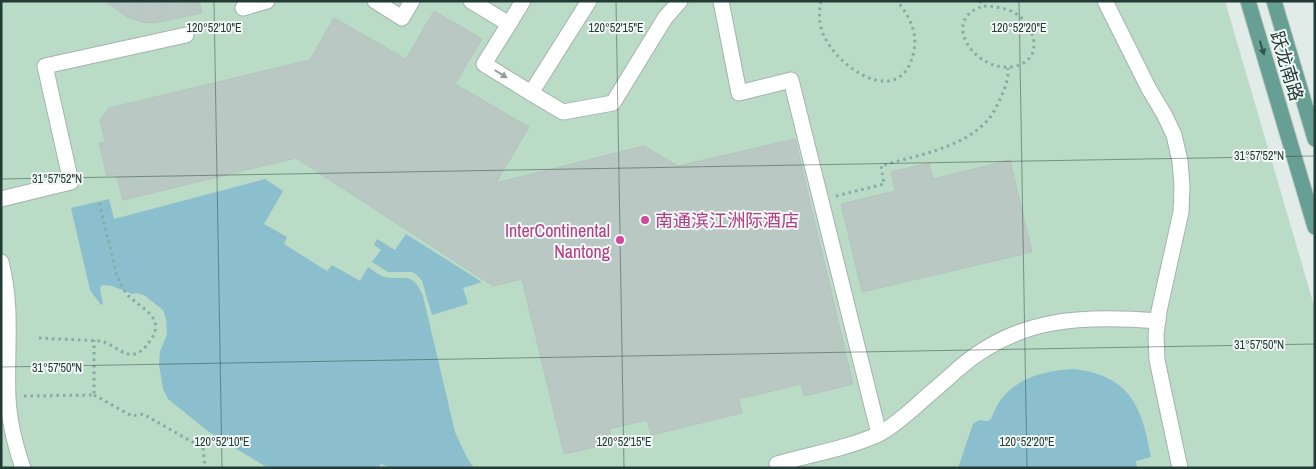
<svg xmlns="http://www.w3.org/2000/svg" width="1316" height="469" viewBox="0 0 1316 469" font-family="'Archivo Narrow','Noto Sans SC',sans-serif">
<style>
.green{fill:#badbc6}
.water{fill:#8bbfce}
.building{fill:#b9c8c3;stroke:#b4c4be}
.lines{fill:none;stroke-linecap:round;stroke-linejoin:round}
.minor-tunnel{stroke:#bbc8c4;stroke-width:15;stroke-dasharray:15 8;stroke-linecap:butt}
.minor-casing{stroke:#a4b3ae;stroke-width:17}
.major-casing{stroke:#c1c8c7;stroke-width:17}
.path{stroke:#83ada3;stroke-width:3;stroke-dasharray:2.5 4;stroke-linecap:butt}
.minor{stroke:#fff;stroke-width:15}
.major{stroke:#679f94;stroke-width:15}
.oneway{fill:#33544e}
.oneway2{fill:#909d9a}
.ticks{fill:none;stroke:#223b36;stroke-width:1;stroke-opacity:0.45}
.hotel-dot{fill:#d1479c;stroke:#f1f8f5;stroke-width:2}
.labels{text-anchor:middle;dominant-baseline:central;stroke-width:4;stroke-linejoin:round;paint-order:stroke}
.street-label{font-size:18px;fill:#223b36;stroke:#f1f8f5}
.hotel-label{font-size:18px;fill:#b23c85;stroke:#f1f8f5;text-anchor:start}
.ticks-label{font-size:12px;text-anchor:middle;fill:#223b36;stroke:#f1f8f5;stroke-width:4;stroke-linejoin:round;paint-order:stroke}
</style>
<rect width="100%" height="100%" fill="#e1ebe7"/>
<polygon class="green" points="1,1 1225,1 1315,309 1315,468 1,468"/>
<g class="water">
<path d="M 265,179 L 283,191 L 264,224 L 287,237 L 284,244 L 327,271 L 332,265 L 360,281 L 368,267 C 373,270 377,274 382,276 C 402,283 411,267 423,296 L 455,432 L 467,458 L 474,468 L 392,468 L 381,464 L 378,468 L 268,468 L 209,432 L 168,399 L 163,389 L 159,365 L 160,351 L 167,335 L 166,319 L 163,310 L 144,295 L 136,293 L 132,294 L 112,286 L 102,285 L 100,288 L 103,304 L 101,305 L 90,290 L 71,208 L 109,199 L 114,219 Z"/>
<polygon points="406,234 482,282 463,288 468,304 432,315 422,281 418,276 412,272 388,272 372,262 381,250 374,245 377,239 395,250"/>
<path d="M 1074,369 C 1130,376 1142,406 1151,457 L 1136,461 L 1137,468 L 958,468 L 973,424 L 979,420 L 988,421 L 991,419 C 994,412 997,404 1002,398 C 1019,377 1048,370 1074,369 Z"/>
</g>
<g class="building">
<polygon points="105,1 199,1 202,13 154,23 142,22 127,17"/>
<polygon points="434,11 482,39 455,84 529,127 496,183 644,146 678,166 795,139 853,384 804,396 801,384 739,399 742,413 651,435 647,420 609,429 613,443 564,454 522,279 493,286 296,158 123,200 116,174 107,176 99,143 105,142 100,120 109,108 310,60 334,18 406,59"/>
<polygon points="1010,160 1032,252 862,292 841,204 895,191 891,172 929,163 933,179"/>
</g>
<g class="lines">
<path class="minor-tunnel" d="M 125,1 C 152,15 168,7 196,1"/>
<g class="minor-casing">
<g id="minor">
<polyline points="375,1 402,18 412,1"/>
<polyline points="471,1 509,24 523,1"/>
<polyline points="721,1 739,93 791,80 879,434"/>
<polyline points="1105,1 1149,89 1164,114 1174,135 1180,161 1182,186 1181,212 1159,311 1156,335 1157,360 1180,468"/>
<polyline points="243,8 267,1"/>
<polyline points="509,24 484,64 531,93 589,1"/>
<polyline points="531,93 563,112 613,103 665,18 680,1"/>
<polyline points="1,199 71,182 45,66 186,35"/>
<path d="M 1,262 C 13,308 6,350 8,397 C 9,421 15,445 23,468"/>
<path d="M 777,464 C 808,455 849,448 879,434 C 892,427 904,416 915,407 C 929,394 944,382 958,369 C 1017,317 1082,315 1158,321"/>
</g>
</g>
<g class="major-casing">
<g id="major">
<polyline points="1248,1 1315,227"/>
<polyline points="1274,1 1315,139"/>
</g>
</g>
<g class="path">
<path d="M 821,1 C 819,11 819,19 821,28 C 832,67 903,113 914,50 C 918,32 908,14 897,1"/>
<polyline points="980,1 984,6"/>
<path d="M 984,6 C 993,7 1002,7 1011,11 C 1033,20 1047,58 1016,66 C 977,76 937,19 984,6 Z"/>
<path d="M 836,196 L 884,184 L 881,166 C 916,155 961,149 987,121 C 993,115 997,105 1001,97 C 1005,88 1009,78 1008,68"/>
<path d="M 39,338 L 101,341 C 121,347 131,368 150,341 C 168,316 138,308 126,293 C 123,289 121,284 119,280 C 115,272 114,262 112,254 C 107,236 103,219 99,201"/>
<polyline points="94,395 132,416 143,414 203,448 205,468"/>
<polyline points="24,396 94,395 94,340"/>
</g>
<use href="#minor" class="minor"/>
<use href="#major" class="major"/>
</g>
<defs><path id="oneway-solid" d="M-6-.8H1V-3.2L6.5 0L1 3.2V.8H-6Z" transform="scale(1.25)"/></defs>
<use class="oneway" href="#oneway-solid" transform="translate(1262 48) rotate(73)"/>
<use class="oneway2" href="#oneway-solid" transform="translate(501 74) rotate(32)"/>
<path class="ticks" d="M 214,1 L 222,468M 616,1 L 624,468M 1019,1 L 1027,468M 1,179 L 1315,156M 1,367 L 1315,344"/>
<g class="hotel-dot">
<circle cx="645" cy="220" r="5"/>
<circle cx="620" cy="240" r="5"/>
</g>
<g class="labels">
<g class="street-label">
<text transform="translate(1287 66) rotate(73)">跃龙南路</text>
</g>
<g class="hotel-label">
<text x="655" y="220">南通滨江洲际酒店</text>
<text x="610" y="230" text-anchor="end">InterContinental<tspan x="610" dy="21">Nantong</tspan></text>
</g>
</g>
<g class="ticks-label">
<text x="214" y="32">120°52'10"E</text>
<text x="616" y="32">120°52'15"E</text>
<text x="1019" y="32">120°52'20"E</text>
<text x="1259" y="160">31°57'52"N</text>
<text x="57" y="183">31°57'52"N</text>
<text x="1259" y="349">31°57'50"N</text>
<text x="57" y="372">31°57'50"N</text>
<text x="222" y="446">120°52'10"E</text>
<text x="624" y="446">120°52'15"E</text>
<text x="1027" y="446">120°52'20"E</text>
</g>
<rect width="1316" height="469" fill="none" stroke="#223b36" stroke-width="5"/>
</svg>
